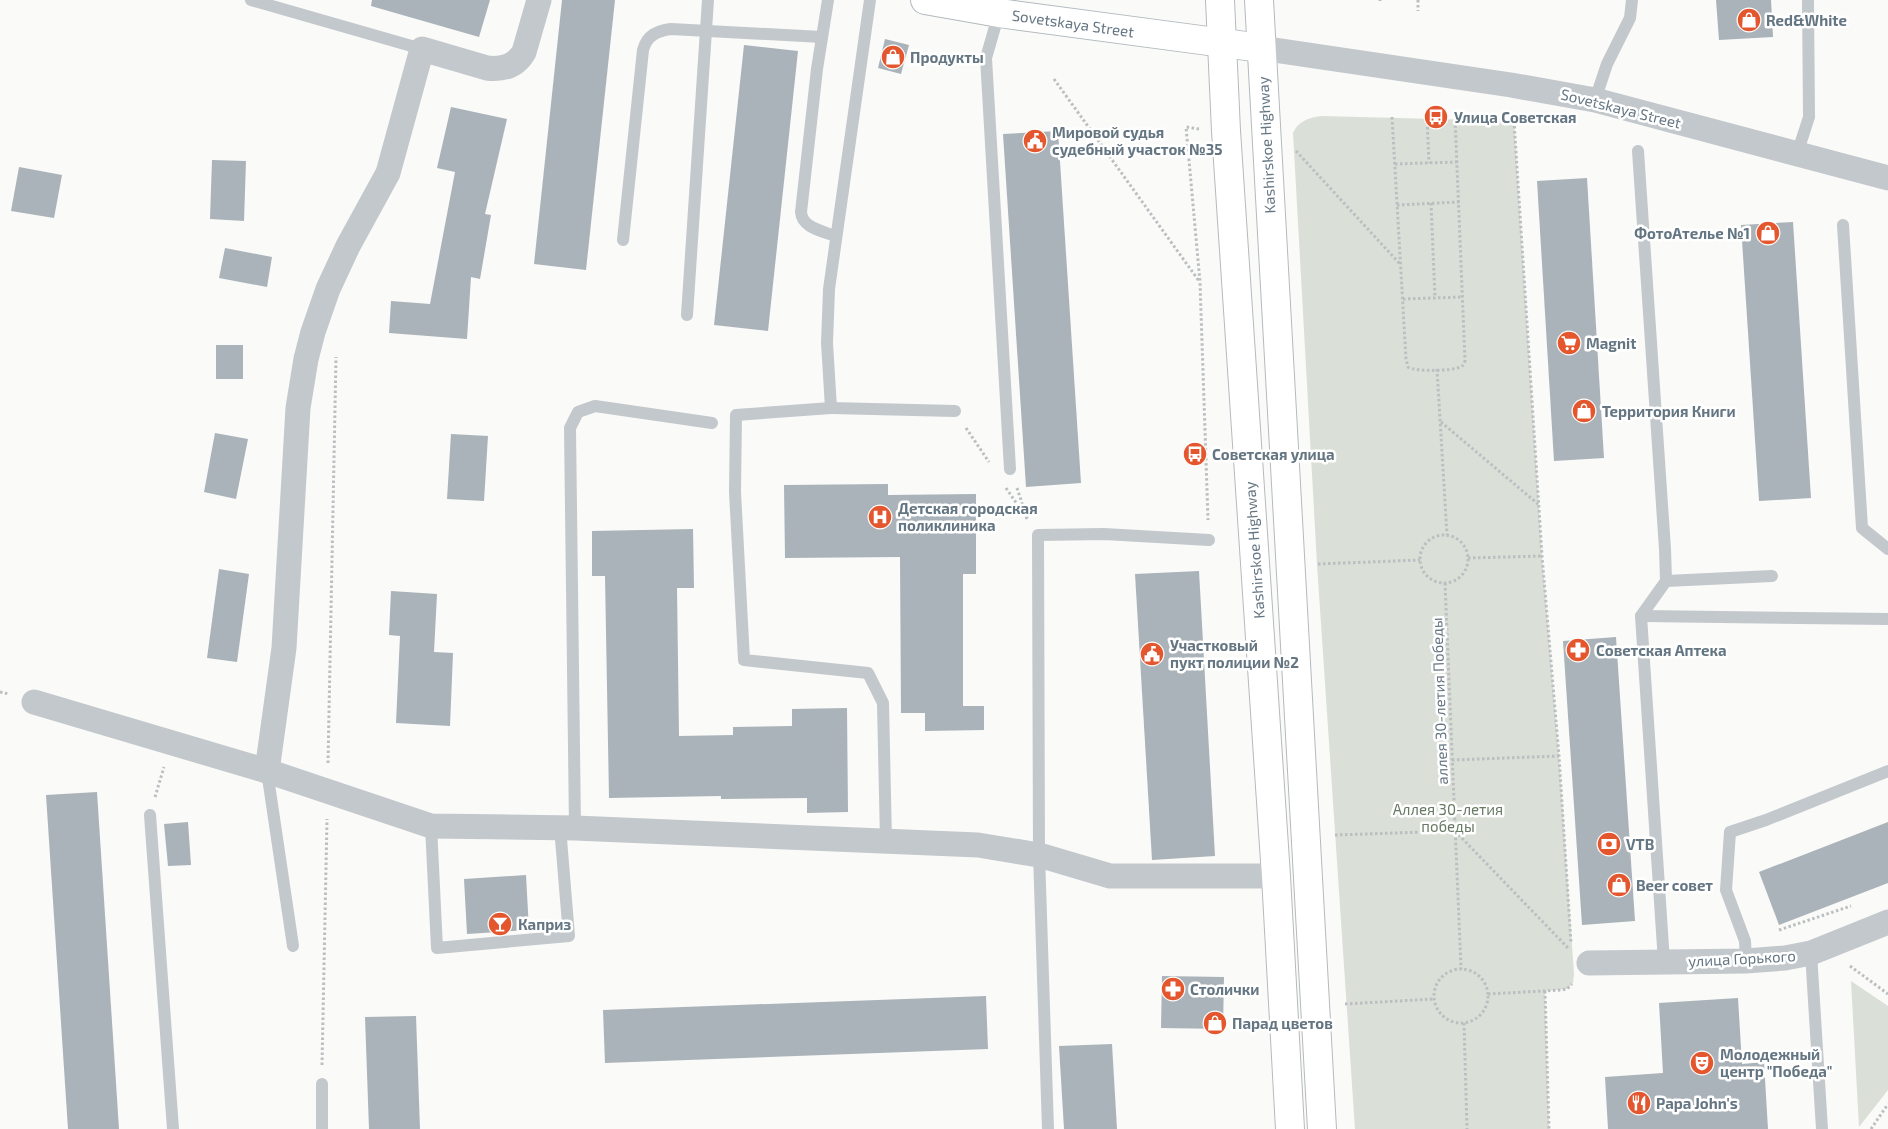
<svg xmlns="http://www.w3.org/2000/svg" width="1888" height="1129" viewBox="0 0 1888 1129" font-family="'Exo 2',sans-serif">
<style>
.green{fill:#dadfd7}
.building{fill:#aab3b9}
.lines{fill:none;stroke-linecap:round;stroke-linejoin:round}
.secondary-casing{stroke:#b3babf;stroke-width:30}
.primary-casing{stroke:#b5babe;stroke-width:30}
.path{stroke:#bbbfc2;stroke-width:3;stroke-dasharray:2.5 2.5;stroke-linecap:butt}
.lane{stroke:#c3c8cc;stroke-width:12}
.street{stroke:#c3c8cc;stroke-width:25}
.secondary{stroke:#fff;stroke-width:28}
.primary{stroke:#fff;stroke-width:28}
.labels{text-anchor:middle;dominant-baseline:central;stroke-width:5;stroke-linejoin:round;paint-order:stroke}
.poi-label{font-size:15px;font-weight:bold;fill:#657683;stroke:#fff;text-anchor:start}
.street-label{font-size:15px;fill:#657683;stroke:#fff}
.park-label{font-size:15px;fill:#687a64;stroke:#fff}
</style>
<rect width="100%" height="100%" fill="#fafaf8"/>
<g class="green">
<path d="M 1321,116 L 1514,121 L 1542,556 L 1559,756 L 1574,974 L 1573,983 L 1567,989 L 1545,991 L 1549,1129 L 1355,1129 L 1317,564 L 1293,133 C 1298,121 1309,118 1321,116 Z"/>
<polygon points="1851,981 1888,1006 1888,1090 1859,1127"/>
</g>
<g class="building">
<polygon points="372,0 490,0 479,37 371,6"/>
<polygon points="562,0 615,0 586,270 534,264"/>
<polygon points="1716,0 1771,0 1773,37 1719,40"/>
<polygon points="885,39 909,45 901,74 878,68"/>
<polygon points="744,45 798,51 768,331 714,325"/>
<polygon points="451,107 507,119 485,214 491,215 480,279 471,277 467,339 389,333 391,301 430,304 455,172 437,168"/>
<polygon points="1058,131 1081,483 1026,487 1003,134"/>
<polygon points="212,160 246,161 244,221 210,219"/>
<polygon points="19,167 62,175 54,218 11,211"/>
<polygon points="1587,178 1604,458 1554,461 1537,181"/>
<polygon points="1793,222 1811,498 1759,501 1741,225"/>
<polygon points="225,248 272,257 267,287 219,278"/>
<rect x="216" y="345" width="27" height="34"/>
<polygon points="215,433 248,439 236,499 204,492"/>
<polygon points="451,434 488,436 484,501 447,499"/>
<polygon points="888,484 888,495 976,494 976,574 963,574 963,706 984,706 984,730 925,731 925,713 901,713 900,557 785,558 784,485"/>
<polygon points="693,529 694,588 677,588 679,736 733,735 733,727 792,726 792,709 847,708 848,812 807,813 807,798 721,799 721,796 609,798 605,576 592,576 592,531"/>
<polygon points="219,569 249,574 237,662 207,658"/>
<polygon points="1199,571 1215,856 1152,860 1135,574"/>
<polygon points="391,591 437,594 434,652 453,653 450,726 396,723 400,636 389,635"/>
<polygon points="1616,637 1635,921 1582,925 1563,641"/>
<polygon points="97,792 119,1129 68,1129 46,795"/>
<polygon points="188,822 191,865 168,866 164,824"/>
<polygon points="1888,822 1888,883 1779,925 1759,872"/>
<polygon points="526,875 529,930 467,934 464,879"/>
<polygon points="1162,976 1224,977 1223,1029 1161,1028"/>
<polygon points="986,996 988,1049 605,1063 603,1010"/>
<polygon points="1738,998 1742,1064 1764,1062 1768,1129 1608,1129 1605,1077 1663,1073 1659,1003"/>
<polygon points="416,1016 420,1129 369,1129 365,1017"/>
<polygon points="1112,1044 1117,1129 1064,1129 1059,1046"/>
</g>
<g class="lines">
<g class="secondary-casing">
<polyline id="secondary" points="925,0 999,13 1261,48"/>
</g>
<g class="primary-casing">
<g id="primary">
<polyline points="1220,0 1226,131 1276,876 1290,1129"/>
<polyline points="1259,0 1322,1129"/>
</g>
</g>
<g class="path">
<polyline points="1418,0 1418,11"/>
<polyline points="1380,1 1380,0"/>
<polyline points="1054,79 1199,281"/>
<path d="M 1392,117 L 1406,359 L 1408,367 C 1415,372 1452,371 1460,367 C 1464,365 1463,365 1465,361 L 1455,118"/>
<polyline points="1427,117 1429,163"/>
<polyline points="1514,121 1542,556 1559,756 1571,943"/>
<polyline points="1199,129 1186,127 1200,282 1208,520"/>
<polyline points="1296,151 1400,264"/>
<polyline points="1395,164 1457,162"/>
<polyline points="1431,203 1435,298"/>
<polyline points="1397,205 1459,202"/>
<polyline points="1403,299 1463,297"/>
<polyline points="1437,369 1447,535"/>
<polyline points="1441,422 1538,504"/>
<polyline points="966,428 989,462"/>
<polyline points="1006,488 1028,520"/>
<polyline points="1017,488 1027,518"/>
<circle cx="1444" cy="559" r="24"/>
<polyline points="1468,558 1542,556"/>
<polyline points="1318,564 1420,560"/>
<polyline points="1445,583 1461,969"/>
<polyline points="0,692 9,694"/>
<polyline points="1452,760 1559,756"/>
<polyline points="328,763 336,357"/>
<polyline points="155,797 164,767"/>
<polyline points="1335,835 1455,831 1568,948"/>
<polyline points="1779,930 1851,906"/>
<polyline points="1850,966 1888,994"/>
<circle cx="1461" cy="996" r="27"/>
<polyline points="1545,991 1549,1129"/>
<polyline points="1488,994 1562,990 1567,989 1572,984"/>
<polyline points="1345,1004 1433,999"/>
<polyline points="1464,1023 1467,1129"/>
<polyline points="322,1065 327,819"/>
<polyline points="1871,1129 1888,1104"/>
</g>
<g class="lane">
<polyline points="251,0 422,49"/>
<path d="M 828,0 L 817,69 L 801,212 C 802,228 823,231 835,236"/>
<polyline points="870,0 829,289 827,343 831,408 955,411"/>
<polyline points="999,13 986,58 1010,469"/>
<polyline points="1595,100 1607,64 1630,18 1632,0"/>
<polyline points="1638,151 1665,549 1666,581 1641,616 1664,962"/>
<polyline points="1797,154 1809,117 1808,0"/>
<polyline points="1843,225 1862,528 1888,549"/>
<path d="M 623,240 L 643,50 C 647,35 657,31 671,29 L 822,37"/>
<polyline points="687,315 708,0"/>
<polyline points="831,408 736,415 735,492 744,660 868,673 883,703 886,841"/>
<polyline points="1666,581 1772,576"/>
<polyline points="1641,616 1888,619"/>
<polyline points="267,771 293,946"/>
<polyline points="150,815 173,1129"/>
<polyline points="431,826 437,948 569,936 560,827"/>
<polyline points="575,828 570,428 578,412 595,406 712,423"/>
<polyline points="1811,953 1822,1129"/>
<polyline points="1746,961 1745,941 1726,890 1730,832 1766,820 1888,771"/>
<polyline points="322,1084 322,1129"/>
<polyline points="1048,1129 1039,855 1038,535 1104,534 1209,540"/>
</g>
<g class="street">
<polyline points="1261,48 1511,85 1595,100 1888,178"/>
<polyline points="34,702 267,771 431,826 575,828 978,845 1039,855 1110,876 1276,876"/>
<path d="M 267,771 L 284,648 L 298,408 L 306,359 L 313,332 L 328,289 L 348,246 L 388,173 L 422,49 L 487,68 C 503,70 516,66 524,52 L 539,0"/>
<polyline points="1589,963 1746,961 1785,958 1811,953 1888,922"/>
</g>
<use href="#secondary" class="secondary"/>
<use href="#primary" class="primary"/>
</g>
<defs>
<g id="shop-disc" transform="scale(1.25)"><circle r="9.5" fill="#e4572e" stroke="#fff"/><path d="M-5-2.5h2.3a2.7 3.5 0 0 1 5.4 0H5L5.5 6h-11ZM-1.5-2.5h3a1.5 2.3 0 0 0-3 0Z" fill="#fff"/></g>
<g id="bus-disc" transform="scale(1.25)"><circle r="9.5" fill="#e4572e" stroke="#fff"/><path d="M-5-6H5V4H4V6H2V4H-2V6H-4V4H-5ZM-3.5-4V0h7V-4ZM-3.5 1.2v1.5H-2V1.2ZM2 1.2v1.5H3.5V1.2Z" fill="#fff"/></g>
<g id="civic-disc" transform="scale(1.25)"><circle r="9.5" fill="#e4572e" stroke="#fff"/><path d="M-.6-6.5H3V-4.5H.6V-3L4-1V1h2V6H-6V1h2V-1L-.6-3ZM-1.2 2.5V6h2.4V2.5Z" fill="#fff"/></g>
<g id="supermarket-disc" transform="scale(1.25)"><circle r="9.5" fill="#e4572e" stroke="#fff"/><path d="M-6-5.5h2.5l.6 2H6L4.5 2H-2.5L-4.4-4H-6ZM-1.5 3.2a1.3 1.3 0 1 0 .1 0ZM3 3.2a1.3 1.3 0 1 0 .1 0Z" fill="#fff"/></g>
<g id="hospital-disc" transform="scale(1.25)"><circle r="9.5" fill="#e4572e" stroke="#fff"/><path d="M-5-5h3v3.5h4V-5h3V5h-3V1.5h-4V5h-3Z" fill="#fff"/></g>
<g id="pharmacy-disc" transform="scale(1.25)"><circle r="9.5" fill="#e4572e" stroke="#fff"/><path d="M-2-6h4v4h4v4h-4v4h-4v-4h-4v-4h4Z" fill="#fff"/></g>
<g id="bank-disc" transform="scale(1.25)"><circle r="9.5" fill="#e4572e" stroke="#fff"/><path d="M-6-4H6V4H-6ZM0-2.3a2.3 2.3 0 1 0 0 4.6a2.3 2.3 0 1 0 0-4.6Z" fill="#fff"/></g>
<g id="bar-disc" transform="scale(1.25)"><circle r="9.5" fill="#e4572e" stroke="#fff"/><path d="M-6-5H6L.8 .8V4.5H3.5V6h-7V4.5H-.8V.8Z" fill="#fff"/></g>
<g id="theatre-disc" transform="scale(1.25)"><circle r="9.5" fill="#e4572e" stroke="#fff"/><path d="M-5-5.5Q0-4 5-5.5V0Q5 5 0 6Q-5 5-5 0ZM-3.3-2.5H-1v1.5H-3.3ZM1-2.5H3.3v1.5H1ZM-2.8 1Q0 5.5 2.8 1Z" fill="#fff"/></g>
<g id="restaurant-disc" transform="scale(1.25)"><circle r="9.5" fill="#e4572e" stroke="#fff"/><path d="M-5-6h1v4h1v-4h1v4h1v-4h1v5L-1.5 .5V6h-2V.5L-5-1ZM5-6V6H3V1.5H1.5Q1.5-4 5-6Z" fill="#fff"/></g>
</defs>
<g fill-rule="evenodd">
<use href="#shop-disc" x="1749" y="20"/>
<use href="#shop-disc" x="893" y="57"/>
<use href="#bus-disc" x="1436" y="117"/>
<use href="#civic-disc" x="1035" y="141"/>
<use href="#shop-disc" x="1768" y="233"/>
<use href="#supermarket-disc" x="1569" y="343"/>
<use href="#shop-disc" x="1584" y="411"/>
<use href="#bus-disc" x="1195" y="454"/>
<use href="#hospital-disc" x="880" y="517"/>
<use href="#pharmacy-disc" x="1578" y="650"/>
<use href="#civic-disc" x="1152" y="654"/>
<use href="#bank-disc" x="1609" y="844"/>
<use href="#shop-disc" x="1619" y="885"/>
<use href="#bar-disc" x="500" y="924"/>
<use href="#pharmacy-disc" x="1173" y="989"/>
<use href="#shop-disc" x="1215" y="1023"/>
<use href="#theatre-disc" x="1702" y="1063"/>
<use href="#restaurant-disc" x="1639" y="1103"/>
</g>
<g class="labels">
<g class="poi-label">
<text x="1766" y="20">Red&amp;White</text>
<text x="910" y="57">Продукты</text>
<text x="1454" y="117">Улица Советская</text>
<text x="1052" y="132">Мировой судья<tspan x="1052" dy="17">судебный участок №35</tspan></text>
<text x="1750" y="233" text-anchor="end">ФотоАтелье №1</text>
<text x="1586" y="343">Magnit</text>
<text x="1602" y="411">Территория Книги</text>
<text x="1212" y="454">Советская улица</text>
<text x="898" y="508">Детская городская<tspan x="898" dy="17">поликлиника</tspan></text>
<text x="1170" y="645">Участковый<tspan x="1170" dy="17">пукт полиции №2</tspan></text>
<text x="1596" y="650">Советская Аптека</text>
<text x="1626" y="844">VTB</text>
<text x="1636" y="885">Beer совет</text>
<text x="518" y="924">Каприз</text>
<text x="1190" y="989">Столички</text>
<text x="1232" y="1023">Парад цветов</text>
<text x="1720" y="1054">Молодежный<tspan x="1720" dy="17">центр "Победа"</tspan></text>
<text x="1656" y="1103">Papa John's</text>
</g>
<g class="street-label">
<text transform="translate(1073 23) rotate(8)">Sovetskaya Street</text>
<text transform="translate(1621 108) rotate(14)">Sovetskaya Street</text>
<text transform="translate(1266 145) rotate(-93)">Kashirskoe Highway</text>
<text transform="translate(1254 550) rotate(-94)">Kashirskoe Highway</text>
<text transform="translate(1439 701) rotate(-92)">аллея 30-летия Победы</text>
<text transform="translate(1742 958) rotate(-3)">улица Горького</text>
</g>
<g class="park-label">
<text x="1448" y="809">Аллея 30-летия<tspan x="1448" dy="17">победы</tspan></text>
</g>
</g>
</svg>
